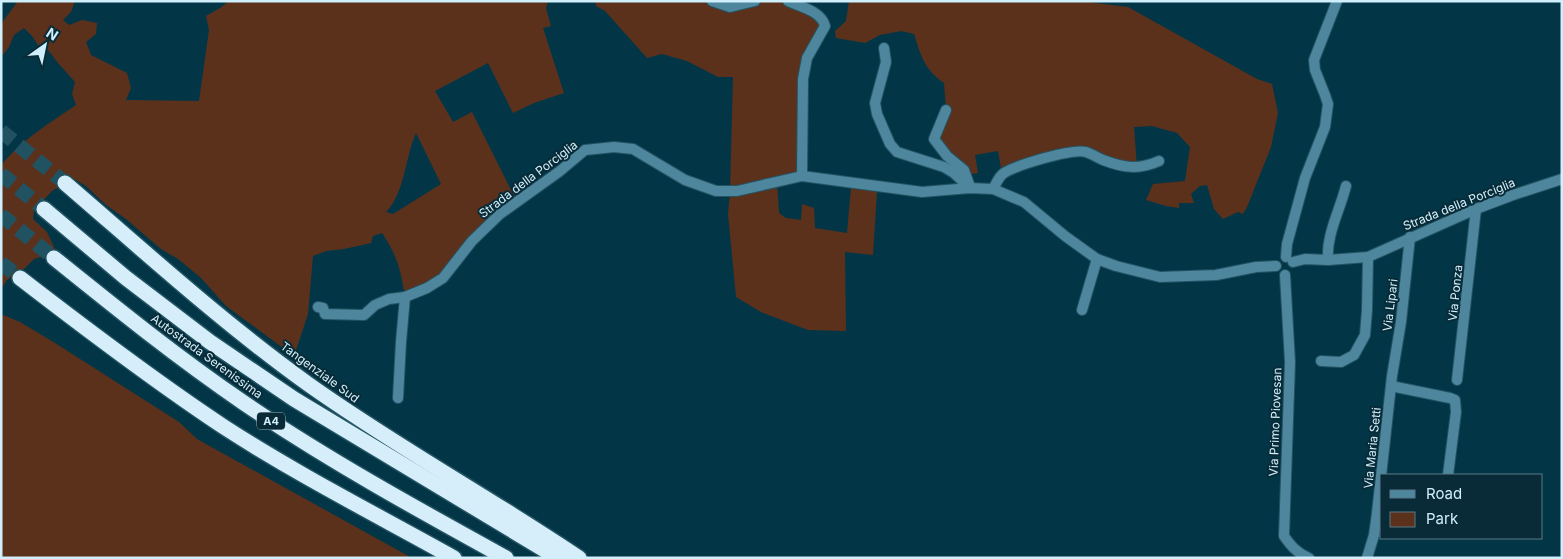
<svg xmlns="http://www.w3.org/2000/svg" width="1563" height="559" viewBox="0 0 1563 559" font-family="Inter,sans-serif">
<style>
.green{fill:#5c311c;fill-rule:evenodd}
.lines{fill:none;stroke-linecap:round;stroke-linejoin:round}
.highway-tunnel{stroke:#215262;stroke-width:15;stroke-dasharray:15 8;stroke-linecap:butt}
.street-casing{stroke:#235464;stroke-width:12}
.highway-casing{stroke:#235464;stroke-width:18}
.street{stroke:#4e869d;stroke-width:10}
.highway{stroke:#d5eef9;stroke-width:15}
.labels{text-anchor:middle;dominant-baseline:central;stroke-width:4;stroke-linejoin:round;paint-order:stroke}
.shield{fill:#092b37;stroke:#94b4c1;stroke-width:1}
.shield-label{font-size:11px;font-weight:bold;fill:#d0effc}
.street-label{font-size:12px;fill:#d0effc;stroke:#092b37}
</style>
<rect width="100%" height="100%" fill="#023647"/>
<g class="green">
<path d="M 18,1 L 75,1 L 71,12 L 63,20 L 69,25 L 82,20 L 97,23 L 96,34 L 86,42 L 91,55 L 127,73 L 131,88 L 126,100 L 199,101 L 209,30 L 206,16 L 220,8 L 229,1 L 548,1 L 546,8 L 551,26 L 543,28 L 564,93 L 534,103 L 513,113 L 488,63 L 435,91 L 453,122 L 472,112 L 515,198 L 472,234 L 445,271 L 431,282 L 404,291 C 400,267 396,254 382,233 L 373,236 L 371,243 L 344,249 L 326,251 L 313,256 L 308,314 L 294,356 L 226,306 L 201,278 L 178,259 L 161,249 L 126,219 L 106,205 L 86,186 L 74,179 L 52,191 L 34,210 L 33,219 L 47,232 L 55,249 L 44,256 L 34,259 L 24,269 L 7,280 L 1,289 L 1,165 C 23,139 48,124 76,105 L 72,94 L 75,82 L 58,63 L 48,50 L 40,48 L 32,36 L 24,28 L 14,35 L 9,47 L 1,57 L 1,24 ZM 416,133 L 441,184 L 393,214 L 386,212 C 405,193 405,157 416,133 Z"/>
<polygon points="595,1 712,1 730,7 755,1 788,1 823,19 807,58 802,176 777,182 779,213 786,218 801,220 802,204 814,208 815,228 847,233 851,187 877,191 873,255 845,252 846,331 808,330 761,312 736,297 728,214 730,191 733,77 718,77 687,61 662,54 647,58 605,11 596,6"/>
<path d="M 849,1 L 1080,1 L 1128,7 L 1257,79 L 1272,84 L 1278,113 L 1271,147 L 1247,207 L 1243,214 L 1238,212 L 1223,219 L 1214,209 L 1207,185 L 1200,186 L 1191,194 L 1194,203 L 1179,203 L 1179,208 L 1166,206 L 1146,200 L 1153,184 L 1185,181 L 1190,147 L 1177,133 L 1152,126 L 1134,127 L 1137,167 L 1085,152 L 1002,174 L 998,151 L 975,155 L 978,173 L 966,175 L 934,139 L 946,110 L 944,83 C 924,69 921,56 914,34 L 901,31 L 880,35 L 865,43 L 836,38 L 835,31 L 846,21 Z"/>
<polygon points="1,314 20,322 55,343 179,422 197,439 412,558 1,558"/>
</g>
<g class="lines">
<g class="highway-tunnel">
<polyline points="1,131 65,183"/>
<polyline points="1,174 44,209"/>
<polyline points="1,215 54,258"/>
<polyline points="1,263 20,278"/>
</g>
<g class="street-casing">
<g id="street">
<polyline points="712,1 730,7 755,1"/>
<path d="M 788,1 C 801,7 821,11 825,26 L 807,58 L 803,79 L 802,176"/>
<polyline points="884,48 886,62 875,103 877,114 890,144 897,152 944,167 954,173 970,188"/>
<polyline points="946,110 934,139 947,156 964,170 969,184"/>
<path d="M 993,189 C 996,184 999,176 1004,173 C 1017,165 1072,148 1086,152 C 1092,154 1098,158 1103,160 C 1124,168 1139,170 1159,161"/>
<polyline points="1286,257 1287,244 1305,178 1325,127 1328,104 1325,95 1315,70 1314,60 1337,1"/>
<path d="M 1328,260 C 1326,235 1340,210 1346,186"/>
<polyline points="1293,262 1305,259 1328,260 1368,257 1476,209 1513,195 1562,179"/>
<path d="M 1285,275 L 1290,362 L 1284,536 C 1291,546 1297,553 1309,558"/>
<polyline points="318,307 323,308 325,314 364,315 375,305 389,299 405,297 427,288 443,278 472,241 500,214 560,171 585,150 614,147 633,149 685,180 716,191 737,191 802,176 922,192 970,188 993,189 1024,202 1065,236 1097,259 1116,266 1160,277 1216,275 1256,267 1276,266"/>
<polyline points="1082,310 1097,259"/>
<polyline points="1321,361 1341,362 1354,355 1365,335 1367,310 1368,257"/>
<polyline points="1457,380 1476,209"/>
<polyline points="1391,386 1450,398 1455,400 1456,412 1448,475"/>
<polyline points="398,398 401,342 405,297"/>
<polyline points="1382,517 1377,513 1392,376 1401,322 1410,237"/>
<polyline points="1367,558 1374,535 1377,513"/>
</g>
</g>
<g class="highway-casing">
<g id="highway">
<path d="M 65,183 C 144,251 223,323 308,384 C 395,446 490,498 579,558"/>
<polyline points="44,209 126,278 210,342 294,399 558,558"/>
<path d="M 54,258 C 116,308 178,358 244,403 C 328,460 417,509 506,558"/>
<path d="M 20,278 C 86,329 153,380 224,427 C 298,475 377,515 454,558"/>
</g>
</g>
<use href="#street" class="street"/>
<use href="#highway" class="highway"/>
</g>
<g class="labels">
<rect class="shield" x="257" y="412.5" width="28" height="17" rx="4"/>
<g class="shield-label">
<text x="271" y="421">A4</text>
</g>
<g class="street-label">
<text transform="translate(528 179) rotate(-37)">Strada della Porciglia</text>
<text transform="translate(1459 204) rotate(-22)">Strada della Porciglia</text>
<text transform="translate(1455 293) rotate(-84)">Via Ponza</text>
<text transform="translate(1390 305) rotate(-83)">Via Lipari</text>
<text transform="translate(207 356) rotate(36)">Autostrada Serenissima</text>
<text transform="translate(320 372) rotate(36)">Tangenziale Sud</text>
<text transform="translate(1275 422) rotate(-88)">Via Primo Piovesan</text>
<text transform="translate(1372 448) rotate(-84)">Via Maria Setti</text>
</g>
</g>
<rect width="1563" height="559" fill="none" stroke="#d0effc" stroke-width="5"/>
<rect x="1380" y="474" width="162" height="65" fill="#092b37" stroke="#597986"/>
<rect x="1390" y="490" width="25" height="8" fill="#4e869d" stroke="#597986"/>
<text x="1426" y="499" font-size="15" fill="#d0effc">Road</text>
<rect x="1390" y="512" width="25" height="15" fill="#5c311c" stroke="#597986"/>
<text x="1426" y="524" font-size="15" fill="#d0effc">Park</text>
<g transform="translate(45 45) rotate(33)" stroke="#092b37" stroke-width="4" paint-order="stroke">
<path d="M0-4L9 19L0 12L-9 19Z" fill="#d0effc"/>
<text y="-8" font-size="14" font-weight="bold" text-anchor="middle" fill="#d0effc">N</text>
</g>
</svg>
